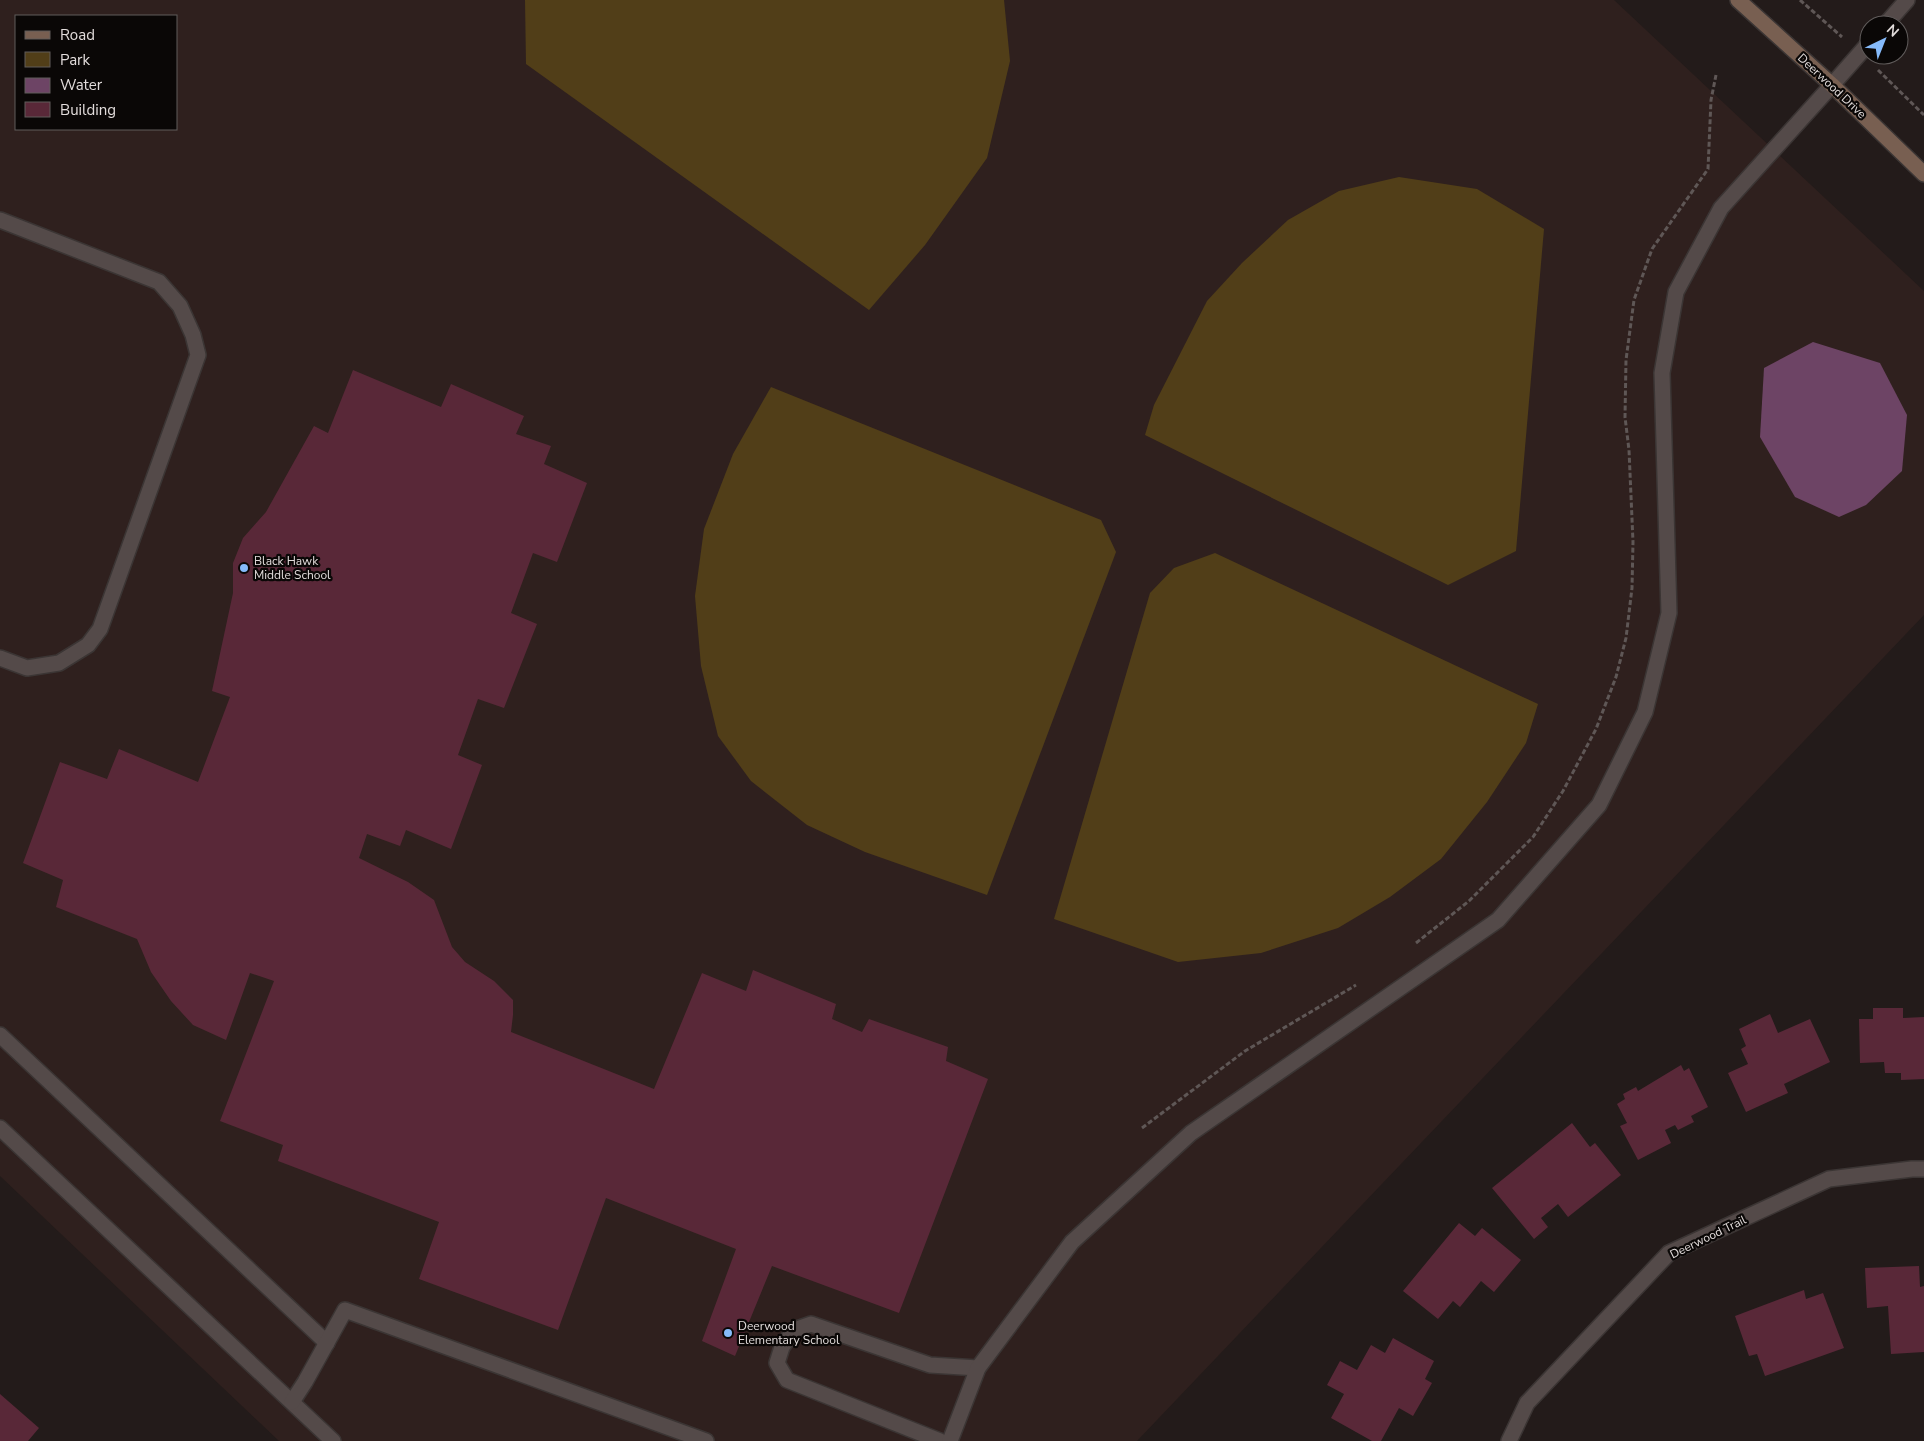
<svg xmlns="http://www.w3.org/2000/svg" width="1924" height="1441" viewBox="0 0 1924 1441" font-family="'Nunito Sans',sans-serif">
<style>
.built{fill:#2f201e;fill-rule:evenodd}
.green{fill:#513e18}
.water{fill:#6d4465}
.building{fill:#592838}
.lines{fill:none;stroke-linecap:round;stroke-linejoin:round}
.lane-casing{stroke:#3b3534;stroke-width:18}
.street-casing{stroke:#3b3534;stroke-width:18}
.secondary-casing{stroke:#3b3534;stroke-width:18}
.path{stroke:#5f5756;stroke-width:3;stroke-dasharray:5 2.5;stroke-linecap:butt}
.lane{stroke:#544a49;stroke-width:15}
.street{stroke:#544a49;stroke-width:15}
.secondary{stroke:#785f51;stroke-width:15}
.poi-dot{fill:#86bbfb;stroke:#0a0706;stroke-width:2}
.labels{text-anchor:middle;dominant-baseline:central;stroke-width:4.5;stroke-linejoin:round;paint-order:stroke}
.street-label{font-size:12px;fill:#e2dcdb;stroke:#0a0706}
.poi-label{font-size:12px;fill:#e2dcdb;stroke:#0a0706;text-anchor:start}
</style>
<rect width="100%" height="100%" fill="#231b1a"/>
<path class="built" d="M 0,0 L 1614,0 L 1924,291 L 1924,615 L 1137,1441 L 279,1441 L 0,1176 ZM 16,16 L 176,16 L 176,129 L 16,129 Z"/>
<g class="green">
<polygon points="525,0 1004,0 1010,61 987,158 925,245 869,310 526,64"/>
<polygon points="1399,177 1477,189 1544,229 1516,551 1448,585 1145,435 1154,405 1207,301 1242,263 1288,220 1339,191"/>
<polygon points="771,387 1101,520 1116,552 987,895 865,852 807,825 751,781 718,736 701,666 695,596 704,529 733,454"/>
<polygon points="1215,553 1538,704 1526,743 1487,802 1441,859 1390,897 1338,928 1261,953 1178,962 1054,919 1150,593 1174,568"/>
</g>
<polygon class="water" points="1813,342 1880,363 1907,415 1902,471 1866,505 1839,517 1795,497 1760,437 1764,368"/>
<g class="building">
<polygon points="353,370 441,407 451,384 524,416 516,434 551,446 544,464 587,483 557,562 533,553 511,613 537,624 504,708 478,699 458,755 482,765 451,849 406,830 400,846 367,834 359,858 408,882 434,900 452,947 465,962 494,981 513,1000 513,1015 511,1032 654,1089 702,973 746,991 753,970 836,1004 832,1019 862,1032 869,1019 948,1047 946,1061 988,1079 899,1313 772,1266 735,1356 702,1341 736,1249 606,1198 558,1330 419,1279 439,1222 278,1161 283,1145 220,1121 274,981 250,973 226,1040 193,1025 171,1001 151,972 137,939 56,907 63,880 23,863 60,762 107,779 119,749 198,782 230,697 212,691 233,593 233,563 243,538 266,512 314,426 328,433"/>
<polygon points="1873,1008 1903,1008 1903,1018 1924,1017 1924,1079 1901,1080 1901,1073 1885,1073 1884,1062 1860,1063 1859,1019 1873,1019"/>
<polygon points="1770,1014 1778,1033 1810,1019 1830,1062 1784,1084 1788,1093 1746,1112 1728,1073 1748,1064 1741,1049 1746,1046 1739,1029"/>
<polygon points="1681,1065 1684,1071 1689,1068 1708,1107 1691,1116 1694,1122 1678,1130 1675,1125 1665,1130 1671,1143 1638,1160 1620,1126 1627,1123 1617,1104 1625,1099 1623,1094 1636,1087 1638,1091"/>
<polygon points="1572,1123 1590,1147 1595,1143 1621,1175 1568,1217 1558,1204 1541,1218 1548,1227 1534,1239 1492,1188"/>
<polygon points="1459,1223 1475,1236 1482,1228 1521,1260 1494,1292 1481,1281 1460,1307 1453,1301 1438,1319 1403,1291"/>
<polygon points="1919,1266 1920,1287 1924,1286 1924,1352 1891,1354 1888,1306 1867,1308 1865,1268"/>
<polygon points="1804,1290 1806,1299 1823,1293 1844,1348 1765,1376 1757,1354 1749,1356 1735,1316"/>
<polygon points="1393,1338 1434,1361 1425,1379 1432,1383 1413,1416 1399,1408 1381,1441 1372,1441 1331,1418 1344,1394 1327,1385 1340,1361 1357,1370 1371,1345 1385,1353"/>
<polygon points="0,1394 39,1428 28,1441 0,1441"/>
</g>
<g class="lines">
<g class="lane-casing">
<g id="lane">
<polyline points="0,220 159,282 180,306 193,335 198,355 100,629 88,645 59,663 27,668 0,658"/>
<polyline points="0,1035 327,1343"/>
<polyline points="0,1128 333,1441"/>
<polyline points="292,1402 305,1382 345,1310 706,1441"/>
<polyline points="940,1441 787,1380 777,1363 782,1347 794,1330 811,1324 930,1365 978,1368"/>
<polyline points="950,1441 978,1368 1072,1242 1191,1133 1498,920 1599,805 1645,712 1669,613 1662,373 1676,292 1721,208 1832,85"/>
</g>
</g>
<g class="street-casing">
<g id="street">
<polyline points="1885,25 1907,0"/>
<polyline points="1832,85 1869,43"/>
<polyline points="1509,1441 1527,1403 1669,1253 1829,1179 1912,1169 1924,1169"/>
</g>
</g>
<g class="secondary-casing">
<polyline id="secondary" points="1738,0 1832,85 1924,174"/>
</g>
<g class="path">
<polyline points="1800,0 1842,37"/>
<polyline points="1878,70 1924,115"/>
<polyline points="1416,943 1469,901 1533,837 1563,791 1596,729 1616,677 1626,638 1632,588 1633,542 1629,450 1625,417 1626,360 1634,300 1652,249 1708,169 1711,100 1716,75"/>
<polyline points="1142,1128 1245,1051 1356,985"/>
</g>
<use href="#lane" class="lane"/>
<use href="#street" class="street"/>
<use href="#secondary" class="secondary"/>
</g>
<g class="poi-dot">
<circle cx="244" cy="568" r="5"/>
<circle cx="728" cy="1333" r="5"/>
</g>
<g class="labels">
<g class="street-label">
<text transform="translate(1832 86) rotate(43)">Deerwood Drive</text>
<text transform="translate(1708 1237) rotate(-26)">Deerwood Trail</text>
</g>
<g class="poi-label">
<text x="254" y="561">Black Hawk<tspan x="254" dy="14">Middle School</tspan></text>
<text x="738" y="1326">Deerwood<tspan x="738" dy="14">Elementary School</tspan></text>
</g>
</g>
<rect x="15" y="15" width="162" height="115" fill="#0a0706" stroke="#605c5b"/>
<rect x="25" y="31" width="25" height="8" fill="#785f51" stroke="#605c5b"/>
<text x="60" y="40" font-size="15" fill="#e2dcdb">Road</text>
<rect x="25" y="52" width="25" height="15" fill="#513e18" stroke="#605c5b"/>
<text x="60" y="65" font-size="15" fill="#e2dcdb">Park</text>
<rect x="25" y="78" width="25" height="15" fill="#6d4465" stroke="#605c5b"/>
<text x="60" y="90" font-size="15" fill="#e2dcdb">Water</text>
<rect x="25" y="102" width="25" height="15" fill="#592838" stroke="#605c5b"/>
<text x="60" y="115" font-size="15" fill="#e2dcdb">Building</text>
<g transform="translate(1884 40) rotate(43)"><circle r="24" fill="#0a0706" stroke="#605c5b"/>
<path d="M0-4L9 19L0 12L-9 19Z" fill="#86bbfb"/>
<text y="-8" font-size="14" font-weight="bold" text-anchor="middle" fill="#e2dcdb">N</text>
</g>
</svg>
